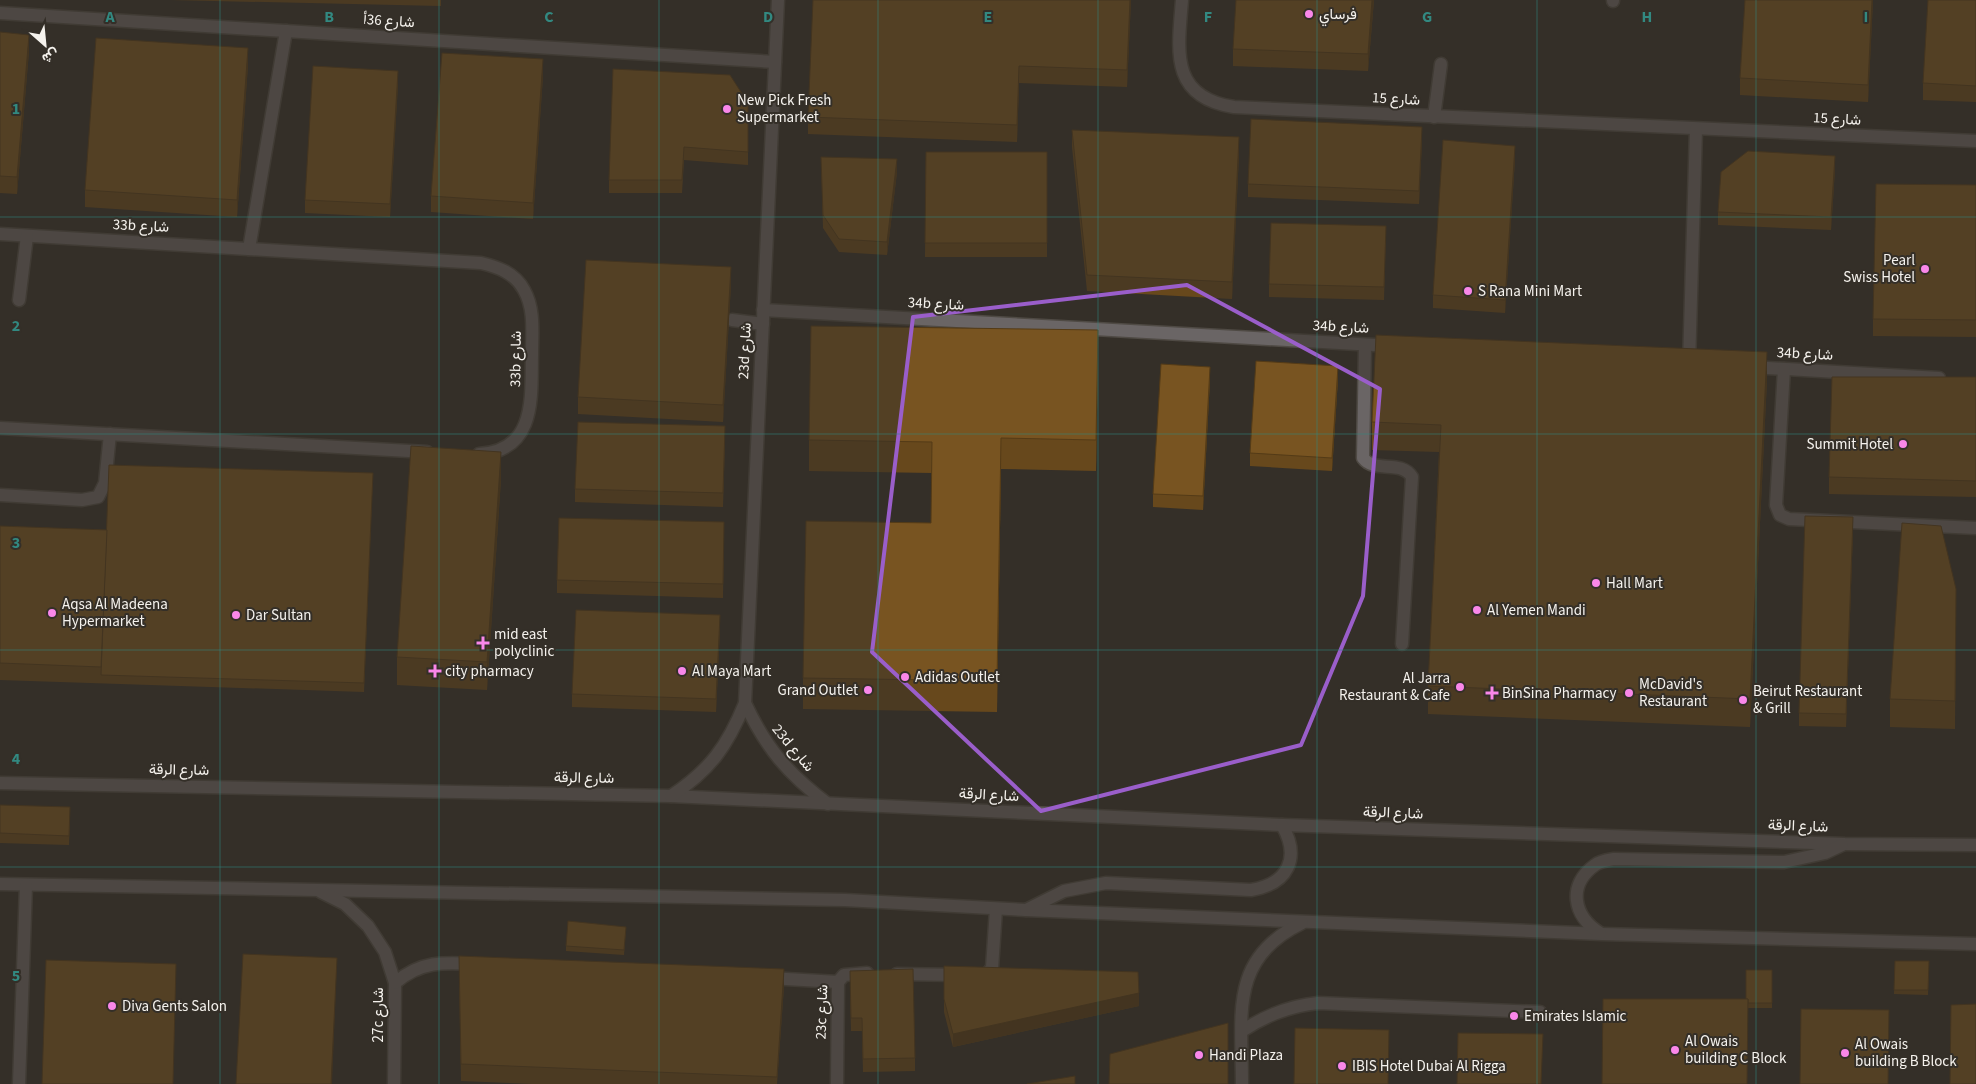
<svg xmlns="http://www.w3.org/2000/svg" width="1976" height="1084" viewBox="0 0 1976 1084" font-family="'Source Sans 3',Vazirmatn,sans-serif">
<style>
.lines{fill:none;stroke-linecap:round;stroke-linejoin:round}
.minor-casing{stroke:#4f4a44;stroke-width:15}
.minor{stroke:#6a6565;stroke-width:12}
.wall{fill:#67481c}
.shaded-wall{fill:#543b17}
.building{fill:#785421;stroke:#543b17}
.marked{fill:none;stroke:#9a5eca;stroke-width:4;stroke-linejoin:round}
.grid{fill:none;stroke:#328981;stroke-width:1;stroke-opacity:0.55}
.poi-dot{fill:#f987e9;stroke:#342f28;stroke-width:2}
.labels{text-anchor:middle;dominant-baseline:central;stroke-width:4;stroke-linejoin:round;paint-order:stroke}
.poi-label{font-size:15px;fill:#f5f2ed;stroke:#342f28;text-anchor:start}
.street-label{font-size:15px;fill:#f5f2ed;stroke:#342f28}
.grid-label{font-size:16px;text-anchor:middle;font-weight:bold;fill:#328981;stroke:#342f28;stroke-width:4;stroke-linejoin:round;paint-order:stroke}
</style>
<rect width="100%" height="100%" fill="#342f28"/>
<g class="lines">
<g class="minor-casing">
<g id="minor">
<path d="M 1182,0 C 1178,50 1169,97 1234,107 L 1976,141"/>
<polyline points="1613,1 1613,0"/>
<polyline points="0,13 775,62"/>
<polyline points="1434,117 1441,64"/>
<path d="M 0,234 L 481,263 C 498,267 515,273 524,290 C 535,309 532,333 532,354 C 531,396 537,451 479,454"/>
<polyline points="249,249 286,31"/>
<polyline points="19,300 27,236"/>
<polyline points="763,310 1392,346"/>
<polyline points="732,320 763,324"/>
<path d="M 1365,345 L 1363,458 C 1375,474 1401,459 1412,477 L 1402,644"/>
<polyline points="1689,364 1696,129"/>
<polyline points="1751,367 1939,378"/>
<polyline points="1784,369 1776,505 1780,515 1789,519 1976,528"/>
<polyline points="0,428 427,452"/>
<polyline points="0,495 82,500 98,497 105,483 110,434"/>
<path d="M 745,703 C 766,748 788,774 828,804"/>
<polyline points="0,783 671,796 1282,825 1845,844 1976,845"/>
<path d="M 671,796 C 710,770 727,747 745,703 L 778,0"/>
<polyline points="0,884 845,900 1026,910 1602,934 1976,944"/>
<polyline points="321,892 345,904 368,926 385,952 395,983 394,1084"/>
<path d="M 1026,910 L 1064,891 L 1106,883 L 1251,890 C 1288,884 1301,858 1282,825"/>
<path d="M 1600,933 C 1573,916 1567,885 1595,865 C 1600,861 1608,860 1614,859 L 1784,862 L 1825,853 L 1842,845"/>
<polyline points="897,974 959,975"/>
<polyline points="979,975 986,975 992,968 996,909"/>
<polyline points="769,978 838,982"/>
<path d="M 395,983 C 420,961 444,962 475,964"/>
<path d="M 1242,1031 C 1266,1015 1289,1006 1318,1003 L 1540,1012"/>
<polyline points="19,1084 26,885"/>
<polyline points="837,1084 838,982 844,975 867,973"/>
<path d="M 1242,1084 C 1242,1014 1229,958 1302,923"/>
</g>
</g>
<use href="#minor" class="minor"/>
</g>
<g class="wall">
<polygon points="171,0 441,0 441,6"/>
<polygon points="1131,0 1127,87 1019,83 1017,142 808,134 808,117"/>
<polygon points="1374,0 1368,71 1233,66 1233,49"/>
<polygon points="1745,0 1873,0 1868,102 1740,95 1740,78"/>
<polygon points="1976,0 1976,102 1923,100 1923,83"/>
<polygon points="0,32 29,51 17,194 0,193"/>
<polygon points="248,65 237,217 85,207 85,190"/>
<polygon points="543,76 533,219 431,212 431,196"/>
<polygon points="398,84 390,217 305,213 305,200"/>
<polygon points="748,103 748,165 684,160 682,193 609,193 609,180"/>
<polygon points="1072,130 1239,154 1232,299 1087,291 1072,147"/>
<polygon points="1422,140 1419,204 1248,197 1248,184"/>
<polygon points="926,152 1047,152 1047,257 925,257"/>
<polygon points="821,157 897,172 887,255 839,252 823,228"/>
<polygon points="1515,159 1505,313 1433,308 1433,295"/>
<polygon points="1835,169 1831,230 1718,225 1718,212"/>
<polygon points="1976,185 1976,337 1873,336 1873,319"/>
<polygon points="1386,226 1384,300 1269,297 1269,284"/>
<polygon points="731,284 723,422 578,414 578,397"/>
<polygon points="1098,361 1096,471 1001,469 997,712 803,709 803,678 931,523 932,473 809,471 809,440"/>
<polygon points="1976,377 1976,497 1829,494 1829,477"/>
<polygon points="1338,379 1332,471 1250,466 1250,453"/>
<polygon points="1210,380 1203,510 1153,507 1153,494"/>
<polygon points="1767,380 1750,727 1428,714 1428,686 1439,452 1372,450 1372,422"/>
<polygon points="725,439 723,507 575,502 575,489"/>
<polygon points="373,473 364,692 0,680 0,526 107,530"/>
<polygon points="501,479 487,690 397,685 397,657"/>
<polygon points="724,522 723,598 557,593 557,580"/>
<polygon points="1853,530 1846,727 1799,726 1799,713"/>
<polygon points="1956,589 1955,729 1890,727 1890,699"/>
<polygon points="720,628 716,712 572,707 572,694"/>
<polygon points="0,805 70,817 69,845 0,843"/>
<polygon points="626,927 624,955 566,951 566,946"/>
<polygon points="1895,961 1929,961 1928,995 1894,994"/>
<polygon points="944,966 1139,1006 953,1047 944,1012"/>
<polygon points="1772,970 1772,1008 1748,1008 1746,999"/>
<polygon points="459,973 784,986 777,1084 532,1084 461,1081"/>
<polygon points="850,984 915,1058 915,1071 863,1072 862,1031 851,1031"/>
</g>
<g class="shaded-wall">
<polygon points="1130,0 1131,0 1127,87 1127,70"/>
<polygon points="1372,0 1374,0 1368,71 1368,54"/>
<polygon points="1872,0 1873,0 1868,102 1868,85"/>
<polygon points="29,35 29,51 17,194 17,177"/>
<polygon points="248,48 248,65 237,217 237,200"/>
<polygon points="543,59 543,76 533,219 533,203"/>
<polygon points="1019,66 1019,83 1017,142 1017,125"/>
<polygon points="398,71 398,84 390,217 390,204"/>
<polygon points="1422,127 1422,140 1419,204 1419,191"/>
<polygon points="1239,137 1239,154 1232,299 1232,282"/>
<polygon points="1515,146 1515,159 1505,313 1505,300"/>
<polygon points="1835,156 1835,169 1831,230 1831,217"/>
<polygon points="897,159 897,172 887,255 887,242"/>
<polygon points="731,267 731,284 723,422 723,405"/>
<polygon points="1098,330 1098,361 1096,471 1096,440"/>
<polygon points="1767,352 1767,380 1750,727 1750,699"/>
<polygon points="1338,366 1338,379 1332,471 1332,458"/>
<polygon points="1210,367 1210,380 1203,510 1203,496"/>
<polygon points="1001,438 1001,469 997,712 997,681"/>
<polygon points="501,452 501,479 487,690 487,662"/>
<polygon points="1853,517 1853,530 1846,727 1846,714"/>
<polygon points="720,615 720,628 716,712 716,699"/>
<polygon points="337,958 332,1084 331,1084"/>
<polygon points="784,969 784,986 777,1084"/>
<polygon points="1139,993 1139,1006 953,1047 953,1034"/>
</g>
<g class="building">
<polygon points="813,0 1130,0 1127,70 1019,66 1017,125 808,117"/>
<polygon points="1236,0 1372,0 1368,54 1233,49"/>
<polygon points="1745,0 1872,0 1868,85 1740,78"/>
<polygon points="1928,0 1976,0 1976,86 1923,83"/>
<polygon points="0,32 29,35 17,177 0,176"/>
<polygon points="96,38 248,48 237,200 85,190"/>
<polygon points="442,53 543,59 533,203 431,196"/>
<polygon points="313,66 398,71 390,204 305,200"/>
<polygon points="613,69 730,75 748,103 748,152 684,147 682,180 609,180"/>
<polygon points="1251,119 1422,127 1419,191 1248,184"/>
<polygon points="1072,130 1239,137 1232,282 1087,275"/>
<polygon points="1443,140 1515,146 1505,300 1433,295"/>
<polygon points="1748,151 1835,156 1831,217 1718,212 1721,172"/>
<polygon points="926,152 1047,152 1047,243 925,243"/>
<polygon points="821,157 897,159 887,242 839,239 823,215"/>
<polygon points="1876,184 1976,185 1976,320 1873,319"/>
<polygon points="1271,223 1386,226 1384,287 1269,284"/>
<polygon points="586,260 731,267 723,405 578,397"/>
<polygon points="811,326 1098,330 1096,440 1001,438 997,681 803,678 806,521 931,523 932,442 809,440"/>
<polygon points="1376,335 1767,352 1750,699 1428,686 1441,425 1372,422"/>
<polygon points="1256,361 1338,366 1332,458 1250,453"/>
<polygon points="1161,364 1210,367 1203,496 1153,494"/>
<polygon points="1832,377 1976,377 1976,481 1829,477"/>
<polygon points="578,422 725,426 723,493 575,489"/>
<polygon points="411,446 501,452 487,662 397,657"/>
<polygon points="109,465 373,473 364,683 101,675"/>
<polygon points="1805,516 1853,517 1846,714 1799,713"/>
<polygon points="559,518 724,522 723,584 557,580"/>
<polygon points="1902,523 1941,526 1956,589 1955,701 1890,699"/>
<polygon points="0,526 107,530 101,667 0,663"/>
<polygon points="576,610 720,615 716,699 572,694"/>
<polygon points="0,805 70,807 69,836 0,833"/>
<polygon points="568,921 626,927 624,950 566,946"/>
<polygon points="243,954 337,958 331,1084 236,1084"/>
<polygon points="459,956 784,969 777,1077 461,1064"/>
<polygon points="46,960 176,964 173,1084 42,1084"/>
<polygon points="1895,961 1929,961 1928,990 1894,990"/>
<polygon points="944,966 1138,972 1139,993 953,1034 944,999"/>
<polygon points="913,969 915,1058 863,1059 862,1018 851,1018 850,971"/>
<polygon points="1746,970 1772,970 1772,1003 1748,1003 1748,999 1746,999"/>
<polygon points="1603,999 1748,999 1747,1084 1602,1084"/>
<polygon points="1976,1004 1976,1084 1950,1084 1951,1005"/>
<polygon points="1801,1009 1889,1010 1888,1084 1800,1084"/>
<polygon points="1228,1023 1228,1084 1109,1084 1110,1054"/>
<polygon points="1295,1028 1389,1030 1388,1084 1294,1084"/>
<polygon points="1458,1033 1543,1034 1541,1084 1457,1084"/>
<polygon points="1075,1076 1075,1084 1027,1084"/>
</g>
<path d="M0 0H1976V1084H0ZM 1187,285 L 1380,389 L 1363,596 L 1301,745 L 1041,811 L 872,652 L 913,317 Z" fill="#342f28" fill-opacity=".55" fill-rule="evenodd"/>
<path class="marked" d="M 1187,285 L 1380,389 L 1363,596 L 1301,745 L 1041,811 L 872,652 L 913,317 Z"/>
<path class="grid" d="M 220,0 L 220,1084M 439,0 L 439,1084M 659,0 L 659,1084M 878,0 L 878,1084M 1098,0 L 1098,1084M 1317,0 L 1317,1084M 1537,0 L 1537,1084M 1756,0 L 1756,1084M 0,217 L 1976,217M 0,434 L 1976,434M 0,650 L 1976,650M 0,867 L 1976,867"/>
<g class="poi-dot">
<circle cx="1309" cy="14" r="5"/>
<circle cx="727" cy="109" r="5"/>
<circle cx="1925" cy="269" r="5"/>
<circle cx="1468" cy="291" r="5"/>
<circle cx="1903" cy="444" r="5"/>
<circle cx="1596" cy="583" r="5"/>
<circle cx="1477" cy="610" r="5"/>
<circle cx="52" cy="613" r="5"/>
<circle cx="236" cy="615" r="5"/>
<path d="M480.5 635.5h5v5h5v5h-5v5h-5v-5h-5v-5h5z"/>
<path d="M432.5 663.5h5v5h5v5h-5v5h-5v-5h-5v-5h5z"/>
<circle cx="682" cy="671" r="5"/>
<circle cx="905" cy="677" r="5"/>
<circle cx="1460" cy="687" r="5"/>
<circle cx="868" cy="690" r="5"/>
<path d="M1489.5 685.5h5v5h5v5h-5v5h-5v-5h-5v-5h5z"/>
<circle cx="1629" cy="693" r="5"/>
<circle cx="1743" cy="700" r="5"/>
<circle cx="112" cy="1006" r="5"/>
<circle cx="1514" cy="1016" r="5"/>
<circle cx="1675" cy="1050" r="5"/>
<circle cx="1845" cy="1053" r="5"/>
<circle cx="1199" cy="1055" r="5"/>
<circle cx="1342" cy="1066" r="5"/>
</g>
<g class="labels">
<g class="poi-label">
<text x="1319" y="14">فرساي</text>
<text x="737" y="100">New Pick Fresh<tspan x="737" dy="17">Supermarket</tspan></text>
<text x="1915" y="260" text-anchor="end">Pearl<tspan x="1915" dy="17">Swiss Hotel</tspan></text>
<text x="1478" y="291">S Rana Mini Mart</text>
<text x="1893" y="444" text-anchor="end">Summit Hotel</text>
<text x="1606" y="583">Hall Mart</text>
<text x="62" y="604">Aqsa Al Madeena<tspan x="62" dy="17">Hypermarket</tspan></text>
<text x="1487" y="610">Al Yemen Mandi</text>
<text x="246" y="615">Dar Sultan</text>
<text x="494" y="634">mid east<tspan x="494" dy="17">polyclinic</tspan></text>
<text x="445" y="671">city pharmacy</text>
<text x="692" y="671">Al Maya Mart</text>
<text x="915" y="677">Adidas Outlet</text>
<text x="1450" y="678" text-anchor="end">Al Jarra<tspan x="1450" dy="17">Restaurant &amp; Cafe</tspan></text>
<text x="1639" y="684">McDavid's<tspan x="1639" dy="17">Restaurant</tspan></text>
<text x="858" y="690" text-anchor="end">Grand Outlet</text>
<text x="1753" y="691">Beirut Restaurant<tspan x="1753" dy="17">&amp; Grill</tspan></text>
<text x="1502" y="693">BinSina Pharmacy</text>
<text x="122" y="1006">Diva Gents Salon</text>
<text x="1524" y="1016">Emirates Islamic</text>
<text x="1685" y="1041">Al Owais<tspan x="1685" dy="17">building C Block</tspan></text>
<text x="1855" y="1044">Al Owais<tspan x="1855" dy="17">building B Block</tspan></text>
<text x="1209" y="1055">Handi Plaza</text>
<text x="1352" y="1066">IBIS Hotel Dubai Al Rigga</text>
</g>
<g class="street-label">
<text transform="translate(389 21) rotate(4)">شارع 36أ</text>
<text transform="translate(1396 99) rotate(3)">شارع 15</text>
<text transform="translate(1837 119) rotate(3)">شارع 15</text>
<text transform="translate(141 226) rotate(3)">33b شارع</text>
<text transform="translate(936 304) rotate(3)">34b شارع</text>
<text transform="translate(1341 327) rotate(3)">34b شارع</text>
<text transform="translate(745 351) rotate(-87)">23d شارع</text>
<text transform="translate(1805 354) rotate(3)">34b شارع</text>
<text transform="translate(516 359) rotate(-89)">33b شارع</text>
<text transform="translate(793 748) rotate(50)">23d شارع</text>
<text transform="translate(179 770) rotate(1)">شارع الرقة</text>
<text transform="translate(584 778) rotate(1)">شارع الرقة</text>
<text transform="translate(989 795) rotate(3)">شارع الرقة</text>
<text transform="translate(1393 813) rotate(2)">شارع الرقة</text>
<text transform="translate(1798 826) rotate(2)">شارع الرقة</text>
<text transform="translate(822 1012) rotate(-88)">23c شارع</text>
<text transform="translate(378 1015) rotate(-90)">27c شارع</text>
</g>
</g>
<g class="grid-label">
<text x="110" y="22">A</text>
<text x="329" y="22">B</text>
<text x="549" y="22">C</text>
<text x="768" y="22">D</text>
<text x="988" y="22">E</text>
<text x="1208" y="22">F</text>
<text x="1427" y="22">G</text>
<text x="1647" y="22">H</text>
<text x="1866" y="22">I</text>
<text x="16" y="114">1</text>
<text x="16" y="331">2</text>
<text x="16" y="548">3</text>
<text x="16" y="764">4</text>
<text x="16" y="981">5</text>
</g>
<g transform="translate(45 45) rotate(153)" stroke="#342f28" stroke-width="4" paint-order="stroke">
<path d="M0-4L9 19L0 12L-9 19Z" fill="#f5f2ed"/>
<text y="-8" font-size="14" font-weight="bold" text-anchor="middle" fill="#f5f2ed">ش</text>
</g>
</svg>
